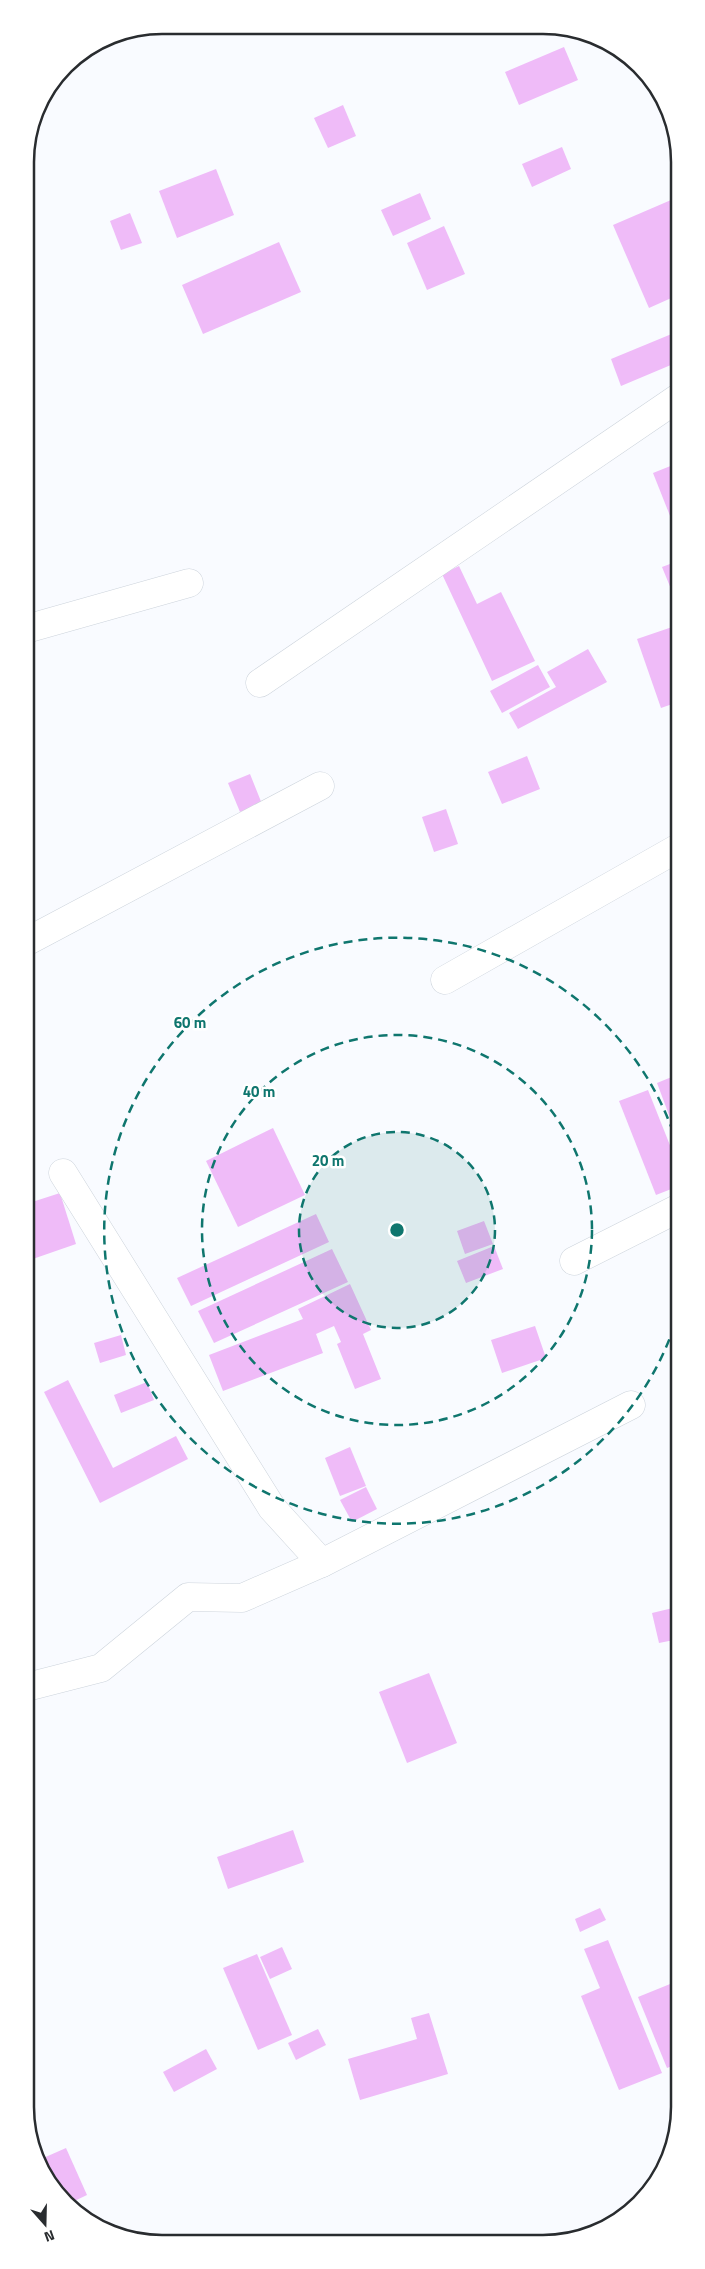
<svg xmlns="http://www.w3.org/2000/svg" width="705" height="2269" viewBox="0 0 705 2269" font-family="'Titillium Web',sans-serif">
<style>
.building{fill:#efbbf8}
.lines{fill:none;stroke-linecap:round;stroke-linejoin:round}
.minor-casing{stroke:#cdd4dc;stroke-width:29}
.minor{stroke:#fff;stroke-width:28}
.ring{fill:none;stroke:#0f766e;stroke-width:2.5;stroke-dasharray:9 6}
.rim{fill:none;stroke:#292c2f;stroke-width:2.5}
.centre{fill:#0f766e;stroke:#fff;stroke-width:2.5}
.ring-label{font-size:15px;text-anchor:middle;font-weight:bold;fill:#0f766e;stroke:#fff;stroke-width:5;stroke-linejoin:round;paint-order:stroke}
</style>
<rect width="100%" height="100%" fill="#f9fbff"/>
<g class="building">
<polygon points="564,47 578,80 519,105 505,72"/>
<polygon points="343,105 356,136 328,148 314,118"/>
<polygon points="562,147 571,169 532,187 522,164"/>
<polygon points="216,169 234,215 177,238 159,191"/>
<polygon points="420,193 431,219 393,236 381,210"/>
<polygon points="678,197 678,295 649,308 613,225"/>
<polygon points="130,213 142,243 121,250 110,221"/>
<polygon points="444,226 465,274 427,290 407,243"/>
<polygon points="279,242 301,292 203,334 182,285"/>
<polygon points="674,333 678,342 678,362 621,386 611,359"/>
<polygon points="673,465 678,477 678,536 653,473"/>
<polygon points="678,561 678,606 662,567"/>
<polygon points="459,566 477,604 501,592 535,661 492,681 442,574"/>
<polygon points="678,625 678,702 661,708 637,639"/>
<polygon points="588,649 607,682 518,729 509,713 556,687 547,672"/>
<polygon points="538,665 550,687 502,713 490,691"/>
<polygon points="527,756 540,789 502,804 488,772"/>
<polygon points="250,774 262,804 240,812 228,783"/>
<polygon points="446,809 458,844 434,852 422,817"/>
<polygon points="679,1074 679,1139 678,1139 657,1083"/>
<polygon points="648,1090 679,1168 679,1186 656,1195 619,1101"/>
<polygon points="273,1128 305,1195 238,1227 206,1161"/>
<polygon points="60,1193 76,1244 27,1261 26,1204"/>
<polygon points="316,1214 329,1242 191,1306 177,1278"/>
<polygon points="484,1221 493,1244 465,1254 457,1231"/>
<polygon points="494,1246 503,1269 466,1283 457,1261"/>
<polygon points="332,1249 348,1282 214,1343 198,1311"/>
<polygon points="350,1284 371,1330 363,1334 381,1379 355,1389 337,1344 341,1342 334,1326 316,1334 323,1353 223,1391 209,1355 303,1319 298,1309"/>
<polygon points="535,1326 546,1358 502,1373 491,1340"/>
<polygon points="121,1335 126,1355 100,1363 94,1343"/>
<polygon points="68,1380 113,1468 176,1436 188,1459 100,1503 44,1392"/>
<polygon points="147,1382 154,1400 121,1413 114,1395"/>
<polygon points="350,1447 366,1486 340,1496 325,1458"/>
<polygon points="366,1487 377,1509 352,1522 340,1500"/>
<polygon points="677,1607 679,1639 659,1643 652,1613"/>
<polygon points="429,1673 457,1743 407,1763 379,1692"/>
<polygon points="293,1830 304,1862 228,1889 217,1857"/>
<polygon points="600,1908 606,1920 580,1932 575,1919"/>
<polygon points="608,1940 662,2073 619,2090 581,1996 600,1988 584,1949"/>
<polygon points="282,1947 292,1969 270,1979 260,1957"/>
<polygon points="257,1954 292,2035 258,2050 223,1968"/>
<polygon points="680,1980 680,2063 667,2068 638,1997"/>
<polygon points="429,2013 448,2074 360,2100 348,2059 417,2039 411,2018"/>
<polygon points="318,2029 326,2045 296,2060 288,2043"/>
<polygon points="206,2049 217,2069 174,2092 163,2072"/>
<polygon points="66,2148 87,2195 66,2205 41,2159"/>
</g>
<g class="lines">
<g class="minor-casing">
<g id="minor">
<polyline points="26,629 189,583"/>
<polyline points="260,683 678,398"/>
<polyline points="26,942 320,786"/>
<polyline points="445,980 678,848"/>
<polyline points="63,1173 272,1508 322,1563 631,1405"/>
<polyline points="574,1261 679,1208"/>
<polyline points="27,1687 101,1668 188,1597 242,1598 322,1563"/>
</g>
</g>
<use href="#minor" class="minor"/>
</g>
<circle cx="397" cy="1230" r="98" fill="#0f766e" fill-opacity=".12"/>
<g class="ring">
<circle cx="397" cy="1230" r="98"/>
<circle cx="397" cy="1230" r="195"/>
<path d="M679 1311A293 293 0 1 1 678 1147"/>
</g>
<path d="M0 0H705V2269H0ZM162 34H543A128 128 0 0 1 671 162V2107A128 128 0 0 1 543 2235H162A128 128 0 0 1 34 2107V162A128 128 0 0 1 162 34Z" fill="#fff" fill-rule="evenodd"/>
<path class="rim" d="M162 34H543A128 128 0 0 1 671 162V2107A128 128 0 0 1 543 2235H162A128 128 0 0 1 34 2107V162A128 128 0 0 1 162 34Z"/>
<circle cx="397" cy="1230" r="8" class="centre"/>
<g class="ring-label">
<text x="190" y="1028">60 m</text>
<text x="259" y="1097">40 m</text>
<text x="328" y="1166">20 m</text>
</g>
<g transform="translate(45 2224) rotate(160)" stroke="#ffffff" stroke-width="4" paint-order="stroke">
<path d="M0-4L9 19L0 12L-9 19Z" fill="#292c2f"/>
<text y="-8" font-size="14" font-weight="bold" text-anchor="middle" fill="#292c2f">N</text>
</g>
</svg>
